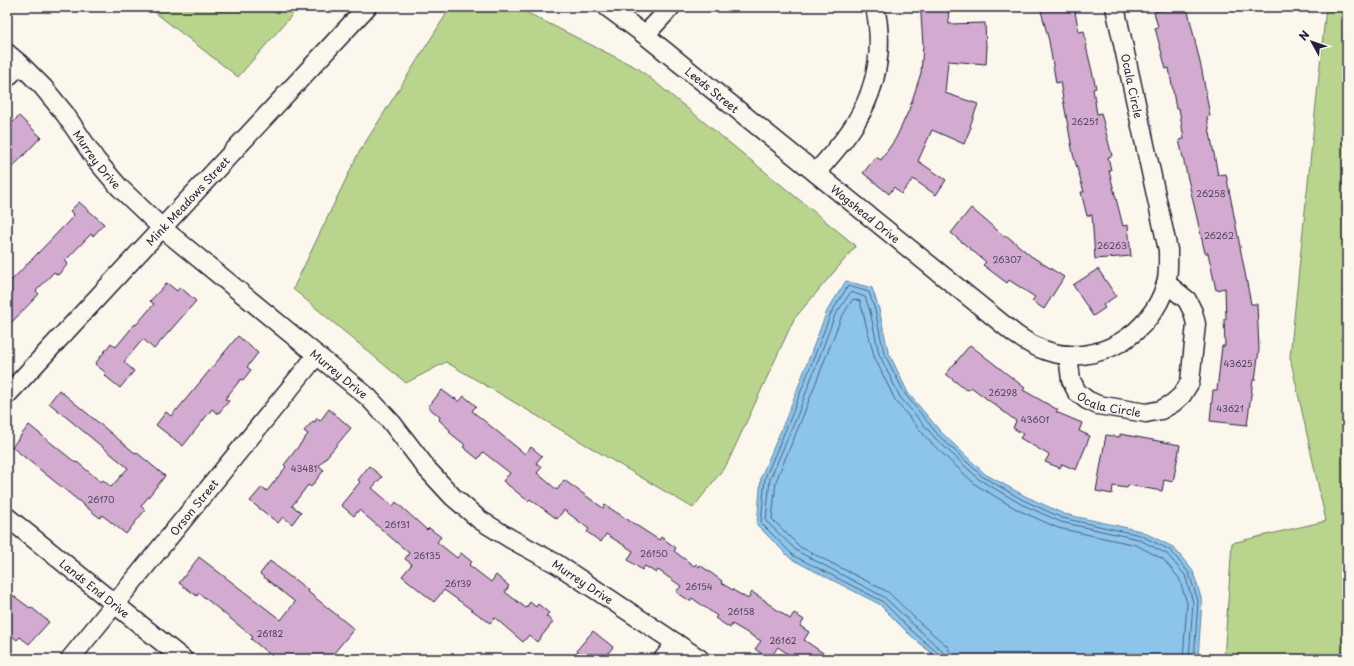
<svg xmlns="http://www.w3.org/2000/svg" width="1354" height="666" viewBox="0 0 1354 666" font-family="'Playpen Sans',sans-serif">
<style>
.green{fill:#b9d58d;stroke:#6e7c64}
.water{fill:#8cc4ea;stroke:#6283a4}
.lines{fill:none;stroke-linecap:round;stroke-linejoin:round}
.shore{stroke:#4c6381;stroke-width:1}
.building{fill:#d3aad0;stroke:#22223b}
.minor-casing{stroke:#22223b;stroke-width:21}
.minor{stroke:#fbf7ec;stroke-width:18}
.labels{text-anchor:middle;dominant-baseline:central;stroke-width:3;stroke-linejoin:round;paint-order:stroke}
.number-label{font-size:9px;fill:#4e4460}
.street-label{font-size:11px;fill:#22223b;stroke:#fbf7ec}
</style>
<rect width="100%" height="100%" fill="#fbf7ec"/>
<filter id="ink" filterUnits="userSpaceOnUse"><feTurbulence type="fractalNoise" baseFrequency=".025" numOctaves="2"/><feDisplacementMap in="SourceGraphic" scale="8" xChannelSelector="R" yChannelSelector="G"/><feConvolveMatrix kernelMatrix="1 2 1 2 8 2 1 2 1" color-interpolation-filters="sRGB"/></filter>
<g filter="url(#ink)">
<g class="green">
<polygon points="148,7 299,7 238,77"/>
<polygon points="456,7 516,7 639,69 856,246 794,319 727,464 693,508 446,362 406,383 293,289 358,154 447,13"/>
<polygon points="1326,7 1347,7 1347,659 1224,659 1232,543 1326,521 1290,357"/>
</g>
<polygon class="water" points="846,281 872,288 879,309 888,351 908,393 941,432 985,474 1025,496 1064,514 1141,531 1173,547 1193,571 1202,601 1198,659 938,659 909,634 879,604 791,559 757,525 761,477 787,416 827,311"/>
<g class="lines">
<g class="shore">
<polyline points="940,659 939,654 912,631 882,601 794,556 761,523 765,478 791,417 831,313 848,286 869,292 875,310 884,353 905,394 938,435 983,477 1023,500 1062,518 1140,535 1170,550 1189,573 1198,601 1194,659"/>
<polyline points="945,659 945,655 942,651 916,627 884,597 797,551 766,521 770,479 796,419 835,315 851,292 865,297 870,311 879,354 900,397 935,438 980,480 1021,504 1061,522 1138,539 1167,554 1185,575 1193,602 1189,659"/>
<polyline points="951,659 950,652 947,646 920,623 888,592 800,547 772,519 776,481 801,421 841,318 853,299 860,301 874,356 895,400 930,442 976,485 1018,510 1058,528 1136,545 1163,559 1179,578 1187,603 1183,659"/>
</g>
</g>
<g class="building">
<polygon points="919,7 948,7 949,24 985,23 986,47 987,47 986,64 948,61 945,93 978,104 970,126 971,127 964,144 932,130 918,161 946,180 936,195 913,179 901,194 894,187 889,194 863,173 876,157 881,160 896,138 909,110 921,73 923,45 921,15"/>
<polygon points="1040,7 1074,7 1079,32 1084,31 1087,46 1086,46 1096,88 1093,89 1097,114 1101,113 1112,156 1108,157 1111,170 1109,171 1123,226 1128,225 1131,256 1095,259 1092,215 1087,216 1081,192 1084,192 1073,154 1060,82 1056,83 1049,41"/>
<polygon points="1174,7 1187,7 1202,71 1210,116 1207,117 1218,175 1226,174 1251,304 1257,304 1259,350 1255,380 1253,380 1247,425 1210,421 1213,390 1217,390 1222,346 1225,346 1224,319 1226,319 1225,288 1216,290 1208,253 1205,253 1179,140 1184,139 1179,108 1176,109 1169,68 1166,69 1155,28 1158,27 1154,12"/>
<polygon points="7,116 13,122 19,116 41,137 7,173"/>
<polygon points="79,202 104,224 93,236 91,234 65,261 68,264 58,275 54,272 36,291 39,294 7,327 7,285 68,222 74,215 70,211"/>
<polygon points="971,208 1005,237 1007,236 1031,256 1064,277 1044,309 1032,301 1035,297 1009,280 1007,283 983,265 986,262 951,233"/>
<polygon points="1098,269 1116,296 1103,305 1105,308 1093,316 1073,285"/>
<polygon points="167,283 177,291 180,287 196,301 154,349 143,339 124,362 134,371 120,388 104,375 106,373 95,364 111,343 116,347 135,324 136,325 154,304 150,301"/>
<polygon points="238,336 258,353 247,367 251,370 243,380 241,379 225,399 229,401 218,414 212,409 183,446 156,425 166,412 171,416 177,409 177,410"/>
<polygon points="970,345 1025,388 1023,390 1058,410 1056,412 1082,423 1079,431 1090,436 1076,470 1062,464 1060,468 1045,462 1049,455 1020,438 1023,434 1013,428 1016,421 971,387 969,390 967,389 966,390 946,374"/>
<polygon points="59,390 135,453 136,452 165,476 141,506 145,510 126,534 102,515 100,518 12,447 29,425 76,463 77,462 101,482 103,480 111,487 128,468 49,403"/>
<polygon points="442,390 454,399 455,398 459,402 464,396 476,406 472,411 525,454 531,447 542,456 536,463 542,467 537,473 557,490 564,480 603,508 605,505 659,540 661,537 676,548 674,551 694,566 696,564 699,567 700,565 722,581 721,583 748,599 752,592 766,601 766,602 790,619 794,613 804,620 800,626 809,632 804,640 832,659 795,659 778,647 769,659 755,649 761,641 732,624 730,628 715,618 717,616 692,598 690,601 676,592 681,586 658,570 656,573 645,566 642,570 628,560 633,551 606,534 601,542 587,532 589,529 564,510 557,519 530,499 528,501 503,481 510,473 483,452 478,459 463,447 465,445 449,432 450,430 439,420 440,417 428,407"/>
<polygon points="329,409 351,428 319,466 324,470 311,487 308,485 292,506 301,512 292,524 283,517 278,523 250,501 262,487 267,491 286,467 284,465 308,434 304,431 313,421 315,422 317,418 320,421"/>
<polygon points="1120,434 1180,445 1173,482 1164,480 1162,491 1128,485 1127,488 1113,486 1112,494 1096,491 1106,435 1120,437"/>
<polygon points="369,466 382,477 372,488 393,506 396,502 427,530 429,528 441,537 437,542 457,558 461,553 472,562 469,565 491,582 496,575 509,586 505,592 526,608 530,602 536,607 538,604 549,613 546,616 553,622 537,642 529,635 523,642 495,618 490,623 444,590 434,602 402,576 412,564 405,559 409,553 359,510 354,516 341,505 360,482 358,480"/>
<polygon points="199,557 281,620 295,602 260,574 270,561 294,580 294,579 308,590 307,591 354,629 329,659 275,659 251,639 253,637 199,593 197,596 179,583"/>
<polygon points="7,591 30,608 31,607 49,622 29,644 20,637 17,640 7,632"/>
<polygon points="593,631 613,647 603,659 572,659 578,652 577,650"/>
</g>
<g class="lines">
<g class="minor-casing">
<g id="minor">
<path id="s1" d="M 607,7 L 645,35 L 1015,334 C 1025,341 1035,347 1047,351 C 1098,368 1152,333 1166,284 C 1169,273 1168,261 1168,250 L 1115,7"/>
<polyline points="645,35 671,7"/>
<path id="s2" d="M 7,53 L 20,64 L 43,87 L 65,114 L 96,160 L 119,187 L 162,228 L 368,397 L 392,423 L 428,470 L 453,497 L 480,520 L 511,539 L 557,564 L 700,659"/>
<polyline points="7,78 20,64"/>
<path d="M 816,173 C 829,157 845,141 856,122 C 877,87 884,48 875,7"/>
<path id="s3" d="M 1068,355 L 1071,380 L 1077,392 L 1087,400 L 1098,405 L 1146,413 L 1161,410 L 1173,403 L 1182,395 L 1190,382 L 1196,324 L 1193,312 L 1187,300 L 1166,283"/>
<path id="s4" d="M 7,395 L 367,7"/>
<path id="s5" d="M 7,517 L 183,659"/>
<path id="s6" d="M 70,659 L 317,355"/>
<polyline points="663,659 676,643"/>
</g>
</g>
<use href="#minor" class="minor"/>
</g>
</g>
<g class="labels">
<g class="number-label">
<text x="1085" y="121">26251</text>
<text x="1211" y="193">26258</text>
<text x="1219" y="235">26262</text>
<text x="1112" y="245">26263</text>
<text x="1007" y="259">26307</text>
<text x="1238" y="363">43625</text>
<text x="1003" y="392">26298</text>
<text x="1230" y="408">43621</text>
<text x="1035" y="419">43601</text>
<text x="304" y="468">43481</text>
<text x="101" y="499">26170</text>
<text x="397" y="524">26131</text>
<text x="654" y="553">26150</text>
<text x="427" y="555">26135</text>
<text x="458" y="583">26139</text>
<text x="699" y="586">26154</text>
<text x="741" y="611">26158</text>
<text x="270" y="633">26182</text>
<text x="783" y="640">26162</text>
</g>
<g class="street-label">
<text transform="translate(1132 86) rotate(78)">Ocala Circle</text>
<text stroke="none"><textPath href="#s1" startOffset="134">Leeds Street</textPath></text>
<text stroke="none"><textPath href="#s2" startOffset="140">Murrey Drive</textPath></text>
<text stroke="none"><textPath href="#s4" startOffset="265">Mink Meadows Street</textPath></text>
<text stroke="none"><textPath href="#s1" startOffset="331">Wogshead Drive</textPath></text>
<text stroke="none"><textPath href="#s2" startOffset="464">Murrey Drive</textPath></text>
<text stroke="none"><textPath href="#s3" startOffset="74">Ocala Circle</textPath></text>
<text stroke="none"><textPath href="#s6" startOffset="196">Orson Street</textPath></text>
<text stroke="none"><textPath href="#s2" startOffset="788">Murrey Drive</textPath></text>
<text stroke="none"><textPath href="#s5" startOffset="113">Lands End Drive</textPath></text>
</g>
</g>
<rect width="1354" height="666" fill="none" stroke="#fbf7ec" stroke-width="24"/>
<rect x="12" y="12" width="1330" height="642" fill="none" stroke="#22223b" stroke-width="1.5" filter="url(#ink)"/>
<g transform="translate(1312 42) rotate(310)" stroke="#fbf7ec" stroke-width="3" paint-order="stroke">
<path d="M0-3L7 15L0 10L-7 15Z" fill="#22223b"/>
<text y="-6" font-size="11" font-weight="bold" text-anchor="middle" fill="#22223b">N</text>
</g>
</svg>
